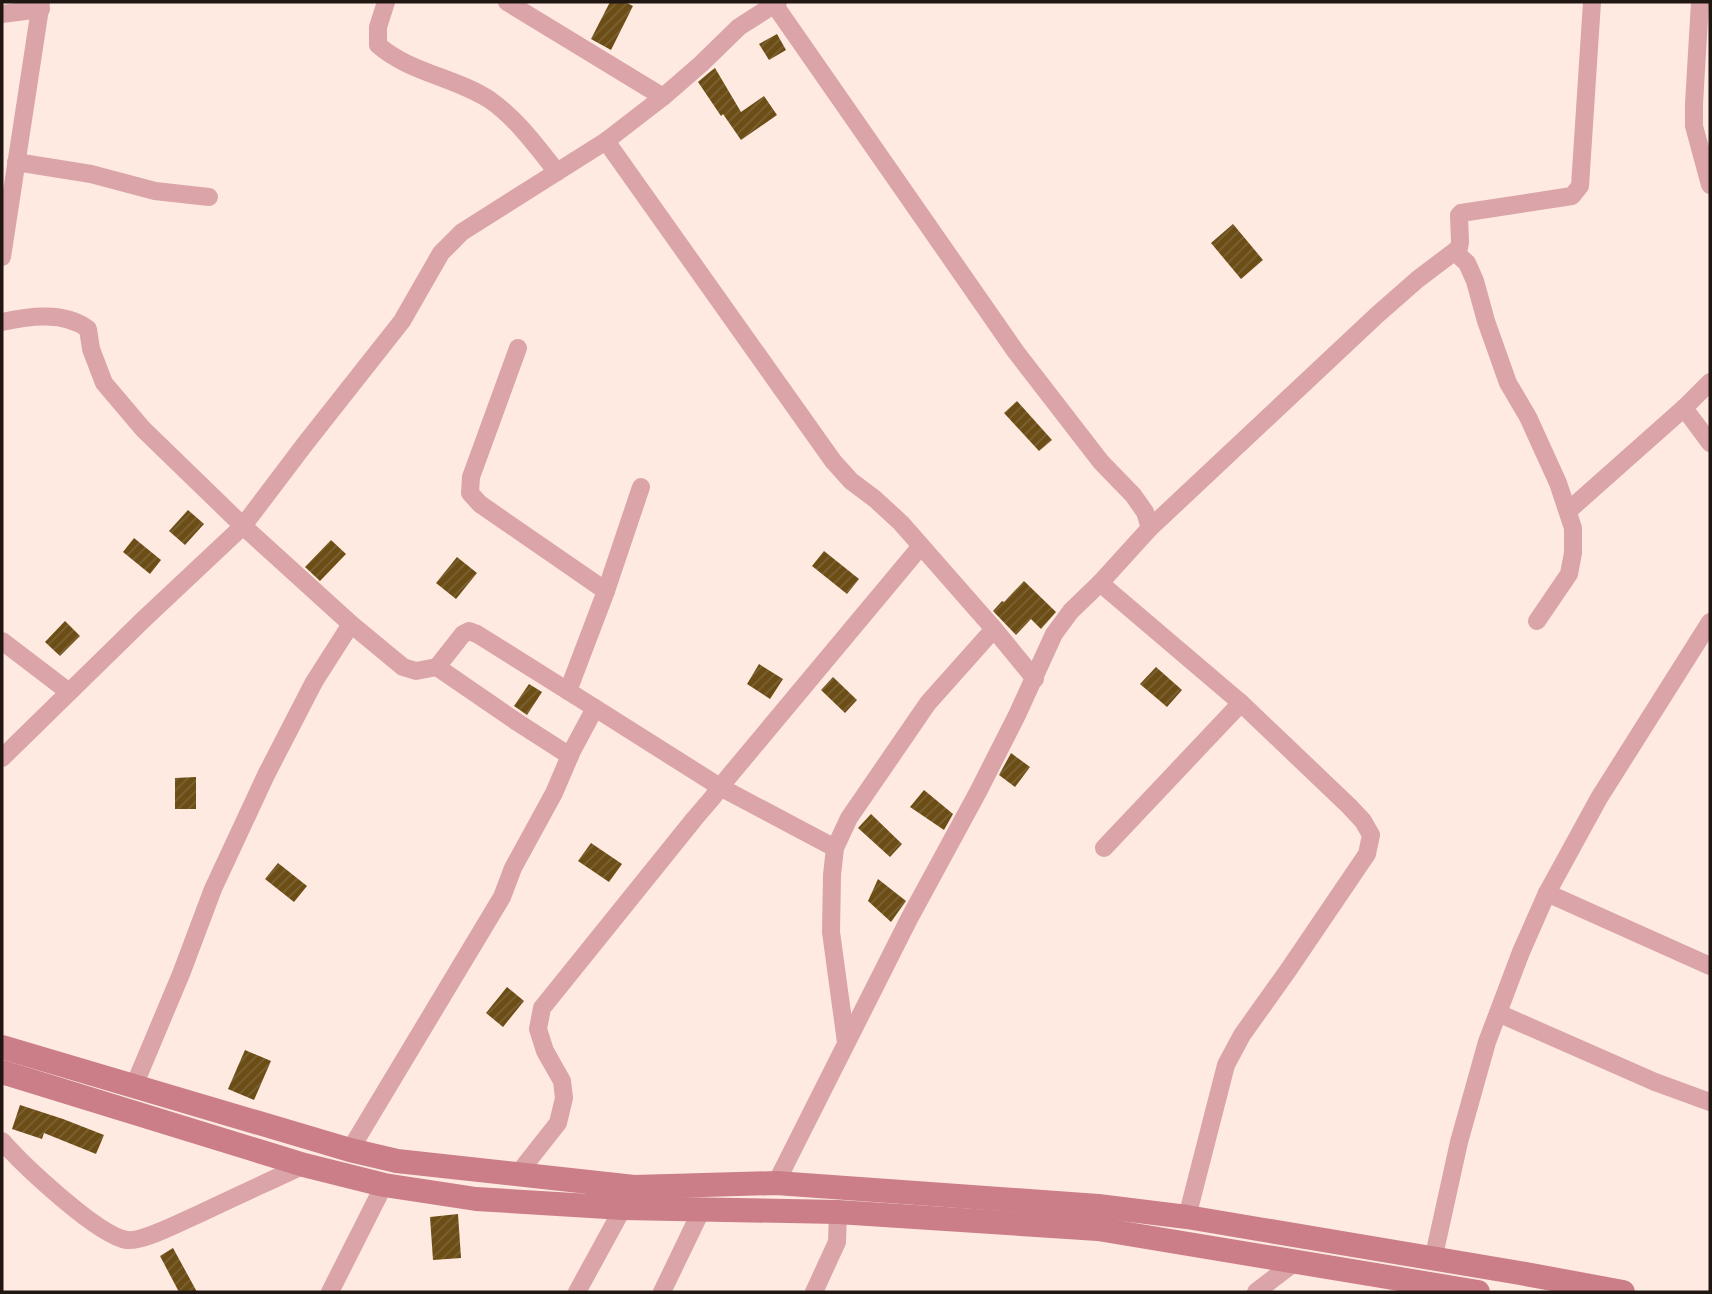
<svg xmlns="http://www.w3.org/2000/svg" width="1712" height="1294" viewBox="0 0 1712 1294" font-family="'IBM Plex Sans',sans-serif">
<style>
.building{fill:url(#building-hatch)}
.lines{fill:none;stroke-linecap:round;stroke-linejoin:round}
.street{stroke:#daa4a9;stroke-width:18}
.secondary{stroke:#cb7e87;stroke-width:24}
</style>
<defs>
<pattern id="building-hatch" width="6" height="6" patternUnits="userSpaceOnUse" patternTransform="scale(1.75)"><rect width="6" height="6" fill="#6b4d15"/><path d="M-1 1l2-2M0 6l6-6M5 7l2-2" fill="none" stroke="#7b6336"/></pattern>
</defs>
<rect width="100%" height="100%" fill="#feeae1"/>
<g class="building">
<polygon points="610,2 625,2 633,6 611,50 591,39"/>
<polygon points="777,34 786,50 769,60 759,44"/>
<polygon points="715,68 741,112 764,96 777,115 741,140 723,114 721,116 698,82 711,71"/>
<polygon points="1233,224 1263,260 1241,279 1211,243"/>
<polygon points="1017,401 1052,440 1039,451 1004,413"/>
<polygon points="188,510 204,524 185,545 169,531"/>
<polygon points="134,538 161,560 150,574 123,552"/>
<polygon points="331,540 346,554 320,581 305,567"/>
<polygon points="824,551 859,579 847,594 812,566"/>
<polygon points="457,557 477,573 456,599 436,583"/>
<polygon points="1024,581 1056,612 1041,629 1031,619 1016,635 993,611 1002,601 1004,602"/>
<polygon points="65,621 80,636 60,656 45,642"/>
<polygon points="759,664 783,679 770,699 747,684"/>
<polygon points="1156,667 1182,690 1167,707 1140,684"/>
<polygon points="833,677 857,700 845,713 821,690"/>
<polygon points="529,684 542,692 527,715 514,706"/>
<polygon points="1011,753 1030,767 1015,787 999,775"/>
<polygon points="196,777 196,809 175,809 175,778"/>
<polygon points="924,790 953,814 944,830 910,807"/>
<polygon points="871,814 902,844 890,857 858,828"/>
<polygon points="591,843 622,864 609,882 578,861"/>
<polygon points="278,863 307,886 294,902 265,879"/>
<polygon points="878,879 906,901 891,922 868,901"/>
<polygon points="507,987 524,1001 503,1027 486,1013"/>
<polygon points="245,1050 271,1061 254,1100 228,1089"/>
<polygon points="20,1105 63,1119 104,1135 96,1154 44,1133 42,1139 12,1129"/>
<polygon points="458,1214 461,1258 433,1260 430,1217"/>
<polygon points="173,1248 197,1292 179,1292 160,1256"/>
</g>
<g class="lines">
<g class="street">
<path d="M 386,2 L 378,27 L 378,45 C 410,73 455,77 490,100 C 517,119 537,147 557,172"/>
<polyline points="507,2 663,97"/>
<polyline points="1700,2 1694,104 1694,126 1710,185"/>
<polyline points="774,4 1016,352 1101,462 1133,495 1145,512 1150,528"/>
<polyline points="2,14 41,9"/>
<polyline points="606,141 833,461 851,481 875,499 901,523 994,629 1035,679"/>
<polyline points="16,162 91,174 155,191 209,197"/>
<polyline points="1455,252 1467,263 1475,281 1486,321 1508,383 1528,417 1558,483 1573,528 1573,553 1569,574 1537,621"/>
<polyline points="2,257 41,2"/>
<path d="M 2,322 C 29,316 64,311 88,329 L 91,349 L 104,383 L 143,429 L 243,526 L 351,624 L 403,667 L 416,671 L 437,667 L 463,634 L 469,631 L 477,634 L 595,708 L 572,751 L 554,793 L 513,868 L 502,897 L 350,1150"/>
<polyline points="518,348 471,477 470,493 480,504 606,591"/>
<polyline points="1684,408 1710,443"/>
<polyline points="1568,511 1684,408 1710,382"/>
<polyline points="1100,583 1241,703 1349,806 1363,821 1371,835 1367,854 1289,969 1242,1035 1226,1065 1187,1217"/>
<polyline points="2,641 69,692"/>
<polyline points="437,667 517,722 570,756"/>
<polyline points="568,691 606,591 641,487"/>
<polyline points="595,708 720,787 835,848"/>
<polyline points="2,758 144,619 243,526 305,444 402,321 441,253 462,232 606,141 663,97 701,64 739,27 778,2"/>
<polyline points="1104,848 1241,703"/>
<polyline points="1547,893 1710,966"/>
<polyline points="1498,1013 1655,1082 1710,1102"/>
<polyline points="846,1042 831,932 832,875 835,848 849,818 928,703 994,629"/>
<polyline points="134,1086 181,974 213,889 266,775 314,682 351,624"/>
<path d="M 2,1141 C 22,1164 98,1236 127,1240 C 143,1242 180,1222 197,1215 C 232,1198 268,1182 304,1165"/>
<polyline points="517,1175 558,1123 564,1098 562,1081 545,1051 538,1029 542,1008 695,818 713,797 720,787 921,546"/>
<polyline points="776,1183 909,919 978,792 1017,715 1054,634 1071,611 1100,583 1150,528 1377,315 1418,279 1459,248 1460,242 1459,215 1461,213 1572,196 1580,186 1592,2"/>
<polyline points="1433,1260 1459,1142 1487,1042 1521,952 1547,893 1599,798 1710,622"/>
<polyline points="330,1292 384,1185"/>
<polyline points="577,1292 623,1208"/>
<polyline points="662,1292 702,1209"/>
<polyline points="814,1292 837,1242 838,1212"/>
<polyline points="1256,1292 1295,1262"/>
</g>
<g class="secondary">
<polyline points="2,1047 350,1150 397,1161 634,1187 776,1183 1098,1206 1187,1217 1520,1273 1623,1292"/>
<polyline points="2,1072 304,1165 384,1185 476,1199 623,1208 838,1212 1098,1229 1478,1292"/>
</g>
</g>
<rect width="1712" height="1294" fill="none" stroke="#201713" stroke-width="7"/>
</svg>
